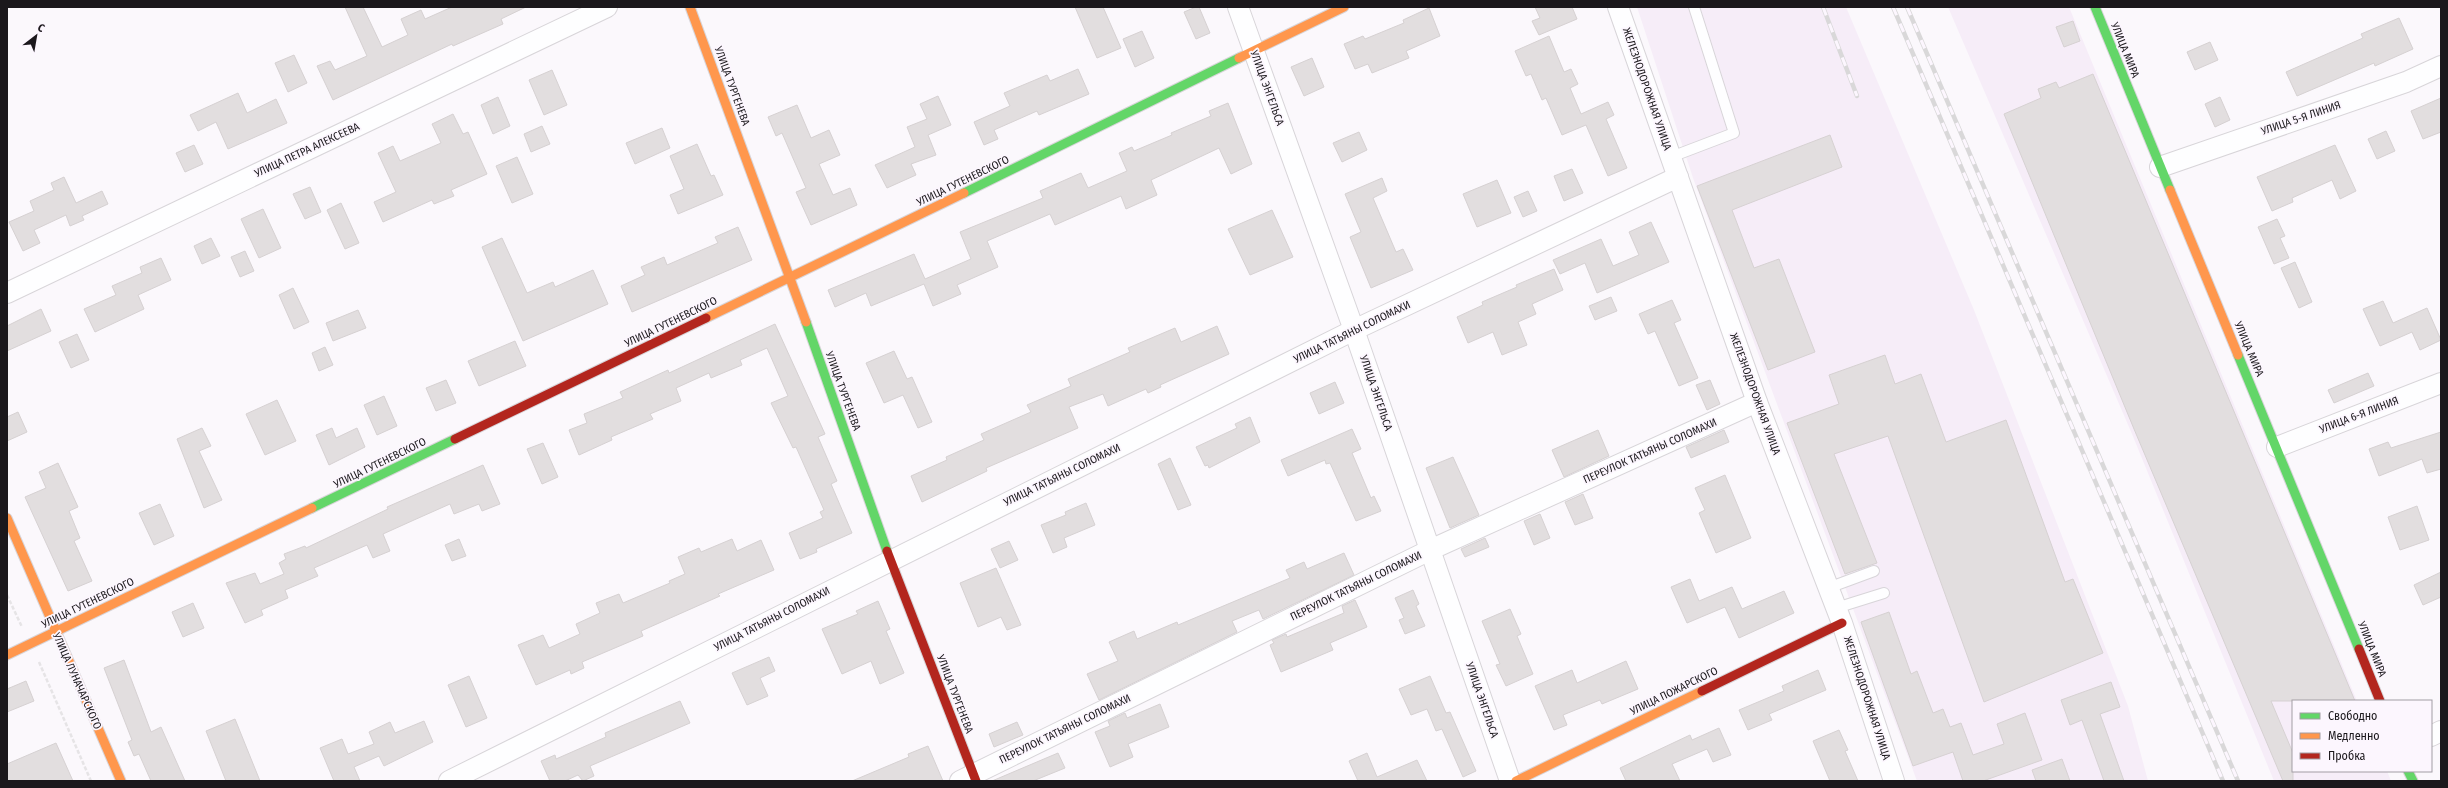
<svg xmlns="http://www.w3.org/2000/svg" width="2448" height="788" viewBox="0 0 2448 788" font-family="'Fira Sans Condensed',sans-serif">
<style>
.built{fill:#f6edf8}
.building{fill:#e2dedf;stroke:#d6d1d2}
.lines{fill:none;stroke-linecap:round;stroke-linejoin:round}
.lane-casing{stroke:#d8d5d9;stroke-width:12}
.street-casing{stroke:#d8d5d9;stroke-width:22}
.fast-casing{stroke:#d8d5d9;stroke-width:11}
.slow-casing{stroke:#d8d5d9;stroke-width:11}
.jam-casing{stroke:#d8d5d9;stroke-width:11}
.path{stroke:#e6e4e6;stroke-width:2.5;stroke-dasharray:4 2;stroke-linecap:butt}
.lane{stroke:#fefeff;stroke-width:10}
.street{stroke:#fefeff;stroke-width:20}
.fast{stroke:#63d668;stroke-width:9}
.slow{stroke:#ff974d;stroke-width:9}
.jam{stroke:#b3261e;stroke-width:9}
.rail-casing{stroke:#d9d8d9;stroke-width:4.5}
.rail{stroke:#fcf6fe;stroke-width:3;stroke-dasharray:9;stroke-linecap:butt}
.labels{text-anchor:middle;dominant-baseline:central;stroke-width:3.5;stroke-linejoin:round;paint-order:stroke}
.street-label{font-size:11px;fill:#1b181c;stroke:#fcf6fe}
</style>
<rect width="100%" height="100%" fill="#fbf8fc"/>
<g class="built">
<polygon points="1637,7 1846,7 1974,310 2128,706 2148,781 1917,781 1693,178"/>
<polygon points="1948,7 2069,7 2357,701 2293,701 2293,771 2387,771 2391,781 2274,781 2132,434"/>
</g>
<g class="building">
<polygon points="345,7 363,7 382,47 408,35 401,19 421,10 425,19 452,7 526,7 501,19 503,24 453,46 452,44 333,100 317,66 330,61 335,70 367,56"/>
<polygon points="1075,7 1103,7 1121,48 1097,58"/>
<polygon points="1196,7 1199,7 1210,33 1196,39 1184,12"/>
<polygon points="1535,7 1572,7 1577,19 1539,35 1532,21 1540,18"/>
<polygon points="1429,8 1440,36 1406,51 1409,58 1372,73 1368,64 1355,69 1344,44 1363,36 1365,39 1404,23 1403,20"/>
<polygon points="2399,18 2413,49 2375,66 2374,63 2297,96 2286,72 2363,38 2361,34"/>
<polygon points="2073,21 2080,41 2064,47 2056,27"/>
<polygon points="1142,31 1154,58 1135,67 1123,39"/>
<polygon points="1549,36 1564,72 1571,69 1578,84 1570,88 1581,114 1608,102 1614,115 1606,119 1627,168 1608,176 1586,125 1562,135 1546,98 1542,100 1531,74 1526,76 1515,51"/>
<polygon points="2210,42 2218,60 2195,70 2187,52"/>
<polygon points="294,55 307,83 288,92 275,63"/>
<polygon points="1312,58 1324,87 1304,96 1291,67"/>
<polygon points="1078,69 1089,94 1039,115 1037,111 994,130 998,139 984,145 974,122 1010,106 1004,93 1047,75 1050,81"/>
<polygon points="552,70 567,105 544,115 529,80"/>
<polygon points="2093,74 2355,701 2271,701 2293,753 2293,781 2283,781 2134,429 2004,114 2041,98 2038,89 2056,82 2059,88"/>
<polygon points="238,93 247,113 276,99 287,123 228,149 216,122 198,131 190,115"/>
<polygon points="938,96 951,125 928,135 936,155 911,164 916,175 887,188 875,165 915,147 907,127 927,119 920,104"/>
<polygon points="498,97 510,126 493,134 481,105"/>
<polygon points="2220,97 2230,120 2215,127 2205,104"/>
<polygon points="2441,98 2441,132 2423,139 2411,111"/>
<polygon points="1228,103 1252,164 1231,174 1219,148 1151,180 1157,195 1126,209 1121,196 1055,225 1050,214 987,241 998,267 957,285 961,294 933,306 924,284 871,306 866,293 835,307 828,290 914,254 925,279 971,259 960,232 1043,198 1040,191 1081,173 1088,188 1127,171 1119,153 1132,147 1134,151 1172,135 1171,133 1211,116 1209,111"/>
<polygon points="797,105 811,138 829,130 840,155 819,164 833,195 850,188 857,205 811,225 796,192 806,188 782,133 776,136 768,117"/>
<polygon points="453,114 463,134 468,132 487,174 451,190 454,196 434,204 432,200 383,222 374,202 396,192 378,153 393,146 400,161 441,143 432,124"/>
<polygon points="542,126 550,144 531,152 524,134"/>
<polygon points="662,128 670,148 635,164 626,143"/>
<polygon points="2386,131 2395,151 2377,159 2368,139"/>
<polygon points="1359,132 1367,150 1342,162 1333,143"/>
<polygon points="1830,135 1842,167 1732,210 1754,268 1779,259 1815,352 1768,370 1697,186"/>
<polygon points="697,144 711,176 714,175 723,195 678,214 670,195 684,189 670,156"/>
<polygon points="194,145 203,164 185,172 176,153"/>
<polygon points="2335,145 2356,191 2340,199 2332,180 2292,198 2293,202 2272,211 2257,177"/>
<polygon points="517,157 533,194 512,203 496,166"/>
<polygon points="1572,169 1583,193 1564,201 1554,176"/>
<polygon points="64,177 76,203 102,191 108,204 82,216 84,220 70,226 66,215 34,230 40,243 23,251 9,222 34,211 30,201 54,190 51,183"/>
<polygon points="1382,178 1387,191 1373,198 1396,252 1403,249 1413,270 1371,288 1350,237 1361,232 1345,194"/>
<polygon points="1497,180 1511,213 1477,227 1463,194"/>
<polygon points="310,187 321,212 305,219 293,194"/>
<polygon points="1528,191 1537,211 1523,217 1514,197"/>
<polygon points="341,203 359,243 345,249 327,210"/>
<polygon points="263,209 281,248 259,258 241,219"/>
<polygon points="1272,210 1293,257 1250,275 1228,229"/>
<polygon points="2277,219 2285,236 2280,238 2289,258 2274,264 2258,227"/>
<polygon points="1651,222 1669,262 1597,293 1585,263 1560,274 1553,260 1601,239 1613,266 1639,255 1629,232"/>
<polygon points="738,227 752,260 632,312 621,286 645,275 641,267 664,257 667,265 718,243 715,237"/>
<polygon points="211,238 220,256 202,264 194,246"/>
<polygon points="502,238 527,293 553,282 555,287 593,270 608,304 523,341 482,247"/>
<polygon points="245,251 254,271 240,277 231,257"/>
<polygon points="161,258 171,280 138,295 144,309 95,332 84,309 116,295 112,286 142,273 140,267"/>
<polygon points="2295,262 2312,302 2299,308 2281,268"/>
<polygon points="1554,269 1563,290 1532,304 1536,314 1518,322 1527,345 1502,355 1493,332 1468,343 1457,317 1483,305 1482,302 1517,287 1516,285"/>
<polygon points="293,288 309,322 294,329 279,295"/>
<polygon points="1611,297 1617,311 1595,320 1589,306"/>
<polygon points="1672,300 1681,320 1674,323 1698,378 1679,386 1655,331 1648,334 1639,314"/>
<polygon points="2383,301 2393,323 2427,308 2441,340 2420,350 2412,332 2380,346 2363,309"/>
<polygon points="41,309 51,331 7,351 7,326"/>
<polygon points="358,310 366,328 333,341 326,323"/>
<polygon points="775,324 825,434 818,437 837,481 831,484 852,533 816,549 817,552 800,559 789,533 823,518 820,512 824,510 796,447 793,448 771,403 788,396 767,348 740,360 742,365 711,378 709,373 676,388 681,401 650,414 653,419 611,437 612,440 579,455 569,430 587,423 584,414 623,398 620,392 668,370 669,373"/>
<polygon points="1217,326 1229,354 1160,385 1161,387 1148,393 1146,389 1108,406 1103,394 1069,407 1078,428 986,468 987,471 922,502 911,476 947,460 946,457 984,440 981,434 1031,412 1027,405 1071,386 1068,379 1130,352 1128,348 1175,328 1181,342"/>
<polygon points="77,334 89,360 71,368 59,342"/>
<polygon points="515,341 526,366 479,386 468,361"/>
<polygon points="325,347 333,365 319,371 312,353"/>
<polygon points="894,351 907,379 912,377 932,422 918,428 903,395 884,403 866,363"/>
<polygon points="1885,355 1895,384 1921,374 1946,442 2006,420 2065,582 2073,579 2103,653 1984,702 1888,436 1834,454 1877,563 1845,574 1787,423 1839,404 1829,375"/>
<polygon points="2368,373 2374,386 2334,403 2328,390"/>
<polygon points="446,380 456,403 436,411 426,388"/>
<polygon points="1710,380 1720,404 1707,410 1696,385"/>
<polygon points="1335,382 1344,403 1319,414 1310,393"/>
<polygon points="384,396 397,426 377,435 364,405"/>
<polygon points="277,400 296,441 265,455 246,414"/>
<polygon points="18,412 27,432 7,441 7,417"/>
<polygon points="1250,417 1260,442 1209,468 1208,465 1205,466 1196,447 1237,428 1235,424"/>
<polygon points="202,428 211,446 199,451 222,500 204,508 177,439"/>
<polygon points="332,428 336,438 357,428 365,447 329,465 316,435"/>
<polygon points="1352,429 1361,449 1352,453 1371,498 1374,496 1381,511 1356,521 1330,463 1326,464 1325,460 1288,476 1281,460"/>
<polygon points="1598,430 1609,456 1564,477 1552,450"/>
<polygon points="1724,430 1729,442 1691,458 1686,447"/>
<polygon points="2441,432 2441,469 2427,473 2422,459 2379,476 2369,449 2388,442 2391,448"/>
<polygon points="543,443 558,477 542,484 527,449"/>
<polygon points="1453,457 1479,515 1450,528 1426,468"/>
<polygon points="1170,458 1191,505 1178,510 1158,464"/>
<polygon points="58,463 78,507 69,511 80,538 74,541 92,581 68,591 25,497 46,488 39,472"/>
<polygon points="483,465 500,504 482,511 479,504 454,514 450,504 414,520 383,534 390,551 373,558 367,545 314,568 318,576 285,590 288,598 261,610 263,615 245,623 226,583 255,573 260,584 284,574 279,563 286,559 284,554 305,546 306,548 388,509 387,507"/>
<polygon points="1725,475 1751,538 1716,553 1699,513 1705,510 1695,488"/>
<polygon points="1583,494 1593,518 1575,525 1565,502"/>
<polygon points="1086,503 1095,525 1064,538 1067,547 1053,553 1041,525 1066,515 1065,512"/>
<polygon points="160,504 174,536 154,545 139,513"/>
<polygon points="2417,506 2429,540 2400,550 2388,517"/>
<polygon points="1540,514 1550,538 1534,545 1524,521"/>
<polygon points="1485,538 1489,547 1465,557 1461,549"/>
<polygon points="459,539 466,556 452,561 445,545"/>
<polygon points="732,539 737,551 761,540 774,570 718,594 720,596 641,631 643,636 582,662 584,668 571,674 570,670 536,685 518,645 543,635 549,648 580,634 576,624 600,613 596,603 619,594 623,603 670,583 669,581 685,574 678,557 699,548 701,552"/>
<polygon points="1009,541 1018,560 1000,568 991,549"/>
<polygon points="1344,553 1354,575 1263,619 1259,610 1232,621 1237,632 1099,700 1087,674 1118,661 1109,642 1134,631 1137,639 1177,622 1178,625 1290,578 1286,570 1304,562 1307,569"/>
<polygon points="996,568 1021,625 1007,630 1001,617 978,627 960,583"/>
<polygon points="2441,572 2441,597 2423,605 2414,585"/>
<polygon points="1690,579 1699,601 1732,587 1742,609 1784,591 1794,613 1739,638 1725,607 1687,623 1671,587"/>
<polygon points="1413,590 1419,604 1416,606 1425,626 1405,634 1399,620 1404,618 1395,598"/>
<polygon points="1355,600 1367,627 1330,643 1333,650 1281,672 1270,645 1274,643 1272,640 1286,634 1287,637 1344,613 1342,606"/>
<polygon points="878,601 890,629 886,631 904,673 880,684 871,661 842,674 822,629 858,614 856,611"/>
<polygon points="193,603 204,628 183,637 172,612"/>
<polygon points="1510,609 1521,634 1517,636 1533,674 1506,686 1496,665 1500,664 1482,621"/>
<polygon points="1889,612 1911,674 1917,671 1933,713 1943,709 1950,727 1961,723 1973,755 2004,744 1997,724 2025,713 2042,760 1983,781 1963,781 1953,752 1913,766 1861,622"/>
<polygon points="769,657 775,671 760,678 768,696 747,705 732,673"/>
<polygon points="124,660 151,732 161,727 185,781 151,781 139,754 134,756 128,742 132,740 104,668"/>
<polygon points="1626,661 1638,689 1602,704 1600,700 1563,715 1567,725 1554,730 1535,686 1572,670 1577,683"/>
<polygon points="1818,670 1826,690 1769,714 1772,720 1748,730 1739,710 1784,691 1782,686"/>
<polygon points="469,676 487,718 466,727 448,685"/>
<polygon points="1430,676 1446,713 1450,712 1476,771 1463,777 1442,729 1436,731 1427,709 1411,715 1399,689"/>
<polygon points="26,681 34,701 7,712 7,689"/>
<polygon points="2111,682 2120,707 2100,714 2124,781 2104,781 2082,720 2070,725 2061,700"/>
<polygon points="680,701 690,723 590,766 594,776 583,781 578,775 565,781 550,781 541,761 555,755 556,759 606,737 605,733"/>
<polygon points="1160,704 1169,727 1128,744 1133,757 1110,767 1095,732 1110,726 1108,721 1125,713 1127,718"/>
<polygon points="235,719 260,781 226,781 206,731"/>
<polygon points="424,721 433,742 384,766 379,756 354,767 360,781 334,781 320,748 342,739 348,754 374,744 369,732 390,722 395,733"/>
<polygon points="1017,722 1023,735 994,747 989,734"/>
<polygon points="1719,728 1731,755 1713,762 1707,749 1672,764 1680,781 1626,781 1620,768 1690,735 1692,740"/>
<polygon points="1839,730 1848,750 1845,751 1858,781 1830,781 1813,741"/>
<polygon points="56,743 73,781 7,781 7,764"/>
<polygon points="928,746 943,781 852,781 909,757 908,754"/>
<polygon points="1058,753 1065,768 1033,781 992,781"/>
<polygon points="1367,753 1377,777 1417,760 1427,781 1358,781 1349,761"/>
<polygon points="2062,759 2070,781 2036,781 2032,770"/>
</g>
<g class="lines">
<g class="lane-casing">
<g id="lane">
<polyline points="1671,157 1734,133 1694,7"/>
<polyline points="1828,588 1874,571"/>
<polyline points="1836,608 1884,593"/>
</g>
</g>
<g class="street-casing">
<g id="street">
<polyline points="1238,7 1354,330 1510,781"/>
<polyline points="1618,7 1757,402 1842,623 1894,781"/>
<polyline points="2160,167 2406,82 2441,66"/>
<polyline points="7,293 607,7"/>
<polyline points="2277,447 2441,383"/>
<polyline points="2431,736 2441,731"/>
<polyline points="449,781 1354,330 1678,177"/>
<polyline points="960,781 1430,550 1757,402"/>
</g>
</g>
<g class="fast-casing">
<g id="fast">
<polyline points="2095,7 2170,190"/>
<polyline points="964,193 1239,58"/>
<polyline points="806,322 887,551"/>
<polyline points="2238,355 2359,649"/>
<polyline points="312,508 455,439"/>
<polyline points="2408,771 2413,781"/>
</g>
</g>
<g class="slow-casing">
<g id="slow">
<polyline points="690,7 806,322"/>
<polyline points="1239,58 1344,7"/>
<polyline points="2170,190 2238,355"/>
<polyline points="706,318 964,193"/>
<polyline points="7,518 121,781"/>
<polyline points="7,655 312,508"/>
<polyline points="1516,781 1702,691"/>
</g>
</g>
<g class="jam-casing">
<g id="jam">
<polyline points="455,439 706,318"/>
<polyline points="887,551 976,781"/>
<polyline points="2359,649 2380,701"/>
<polyline points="1702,691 1842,623"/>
</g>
</g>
<g class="path">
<polyline points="7,595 22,627"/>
<polyline points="39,662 91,781"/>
</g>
<use href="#lane" class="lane"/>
<use href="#street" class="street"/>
<use href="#fast" class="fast"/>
<use href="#slow" class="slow"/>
<use href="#jam" class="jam"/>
<g class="rail-casing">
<g id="rail">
<polyline points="1823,7 1857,96"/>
<polyline points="1893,7 2223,781"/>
<polyline points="1907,7 2238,781"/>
</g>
</g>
<use href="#rail" class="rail"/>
</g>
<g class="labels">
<g class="street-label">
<text transform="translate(2125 50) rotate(68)">УЛИЦА МИРА</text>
<text transform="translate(732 86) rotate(70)">УЛИЦА ТУРГЕНЕВА</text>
<text transform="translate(1267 88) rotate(70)">УЛИЦА ЭНГЕЛЬСА</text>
<text transform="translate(1647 89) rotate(71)">ЖЕЛЕЗНОДОРОЖНАЯ УЛИЦА</text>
<text transform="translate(2301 118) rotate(-19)">УЛИЦА 5-Я ЛИНИЯ</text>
<text transform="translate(307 150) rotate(-25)">УЛИЦА ПЕТРА АЛЕКСЕЕВА</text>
<text transform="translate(963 181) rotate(-26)">УЛИЦА ГУТЕНЕВСКОГО</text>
<text transform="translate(671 322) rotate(-26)">УЛИЦА ГУТЕНЕВСКОГО</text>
<text transform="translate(1352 332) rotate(-26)">УЛИЦА ТАТЬЯНЫ СОЛОМАХИ</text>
<text transform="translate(2249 349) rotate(67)">УЛИЦА МИРА</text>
<text transform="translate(843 391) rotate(70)">УЛИЦА ТУРГЕНЕВА</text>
<text transform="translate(1376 393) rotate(71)">УЛИЦА ЭНГЕЛЬСА</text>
<text transform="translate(1755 394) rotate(70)">ЖЕЛЕЗНОДОРОЖНАЯ УЛИЦА</text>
<text transform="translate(2359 415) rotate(-21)">УЛИЦА 6-Я ЛИНИЯ</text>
<text transform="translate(1650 451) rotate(-24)">ПЕРЕУЛОК ТАТЬЯНЫ СОЛОМАХИ</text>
<text transform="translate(380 463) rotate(-26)">УЛИЦА ГУТЕНЕВСКОГО</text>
<text transform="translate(1062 475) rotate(-26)">УЛИЦА ТАТЬЯНЫ СОЛОМАХИ</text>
<text transform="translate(1356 586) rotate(-26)">ПЕРЕУЛОК ТАТЬЯНЫ СОЛОМАХИ</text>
<text transform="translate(88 603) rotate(-26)">УЛИЦА ГУТЕНЕВСКОГО</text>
<text transform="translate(772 619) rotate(-27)">УЛИЦА ТАТЬЯНЫ СОЛОМАХИ</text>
<text transform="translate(2372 649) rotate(68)">УЛИЦА МИРА</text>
<text transform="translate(77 681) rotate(66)">УЛИЦА ЛУНАЧАРСКОГО</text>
<text transform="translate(1674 691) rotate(-26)">УЛИЦА ПОЖАРСКОГО</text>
<text transform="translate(955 694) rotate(69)">УЛИЦА ТУРГЕНЕВА</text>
<text transform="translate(1867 698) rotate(72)">ЖЕЛЕЗНОДОРОЖНАЯ УЛИЦА</text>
<text transform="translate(1482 700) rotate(71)">УЛИЦА ЭНГЕЛЬСА</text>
<text transform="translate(1065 729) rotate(-26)">ПЕРЕУЛОК ТАТЬЯНЫ СОЛОМАХИ</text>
</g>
</g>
<rect width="2448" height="788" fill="none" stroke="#1b181c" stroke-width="16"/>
<rect x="2292" y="700" width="140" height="72" fill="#fcf6fe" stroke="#a29da4"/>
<rect x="2300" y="713" width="20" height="6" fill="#63d668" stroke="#a29da4"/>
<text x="2328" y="720" font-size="12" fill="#1b181c">Свободно</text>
<rect x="2300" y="733" width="20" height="6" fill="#ff974d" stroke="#a29da4"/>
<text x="2328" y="740" font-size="12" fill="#1b181c">Медленно</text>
<rect x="2300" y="753" width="20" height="6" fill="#b3261e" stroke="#a29da4"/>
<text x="2328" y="760" font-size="12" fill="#1b181c">Пробка</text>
<g transform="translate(36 36) rotate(31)" stroke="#fcf6fe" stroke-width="3" paint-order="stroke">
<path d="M0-3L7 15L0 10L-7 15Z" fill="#1b181c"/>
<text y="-6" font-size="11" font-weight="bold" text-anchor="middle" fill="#1b181c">С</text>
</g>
</svg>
